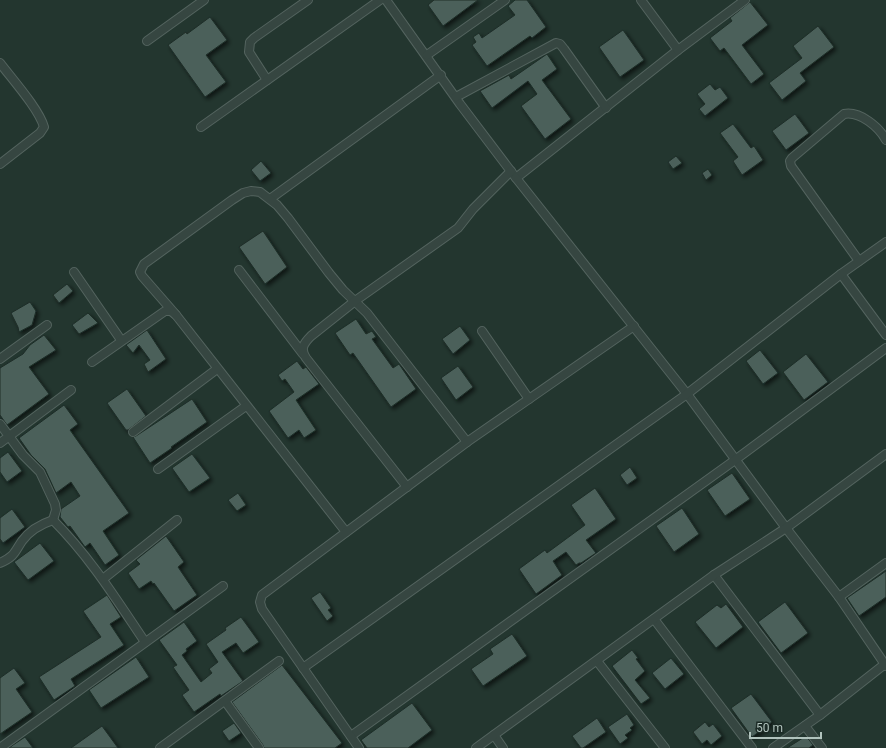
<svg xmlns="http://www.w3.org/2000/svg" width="886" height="748" viewBox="0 0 886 748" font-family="Roboto,sans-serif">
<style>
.building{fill:#4b615a;stroke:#1e2d28;filter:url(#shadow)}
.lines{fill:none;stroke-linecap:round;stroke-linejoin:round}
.minor-casing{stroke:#54645f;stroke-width:10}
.minor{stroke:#364641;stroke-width:8}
</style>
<defs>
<filter id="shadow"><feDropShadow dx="2.5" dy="2.5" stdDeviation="2" flood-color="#0009"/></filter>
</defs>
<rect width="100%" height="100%" fill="#23362f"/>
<g class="building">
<polygon points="434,0 478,0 443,26 428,5"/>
<polygon points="515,0 527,0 546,27 532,38 530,36 487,66 472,45 476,42 473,37 479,33 482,38 515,15 508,6"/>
<polygon points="750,2 768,25 742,45 764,74 751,84 724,48 720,51 710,38 732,21 730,18"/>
<polygon points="210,17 227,40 206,55 226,82 205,97 168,45 186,32 187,34"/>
<polygon points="818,26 834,47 800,73 806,81 782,100 769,83 802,58 793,46"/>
<polygon points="623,30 644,60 620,77 599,47"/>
<polygon points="547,54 557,69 542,80 571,119 545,139 521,106 537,94 528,81 492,108 480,91 509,75 511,79"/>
<polygon points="710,84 715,90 720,87 728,98 705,116 699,109 705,104 697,94"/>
<polygon points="795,114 809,133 786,150 772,131"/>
<polygon points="733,124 751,148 754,146 763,160 742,175 733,161 738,157 720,133"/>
<polygon points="676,156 682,163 673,169 668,162"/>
<polygon points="261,161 271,173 260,181 251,170"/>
<polygon points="708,169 712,175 706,180 702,173"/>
<polygon points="263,231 287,267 265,284 239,247"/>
<polygon points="67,284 73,291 59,303 53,295"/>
<polygon points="30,302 36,311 32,325 19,332 18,327 11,313"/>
<polygon points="88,313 98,323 79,334 72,325"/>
<polygon points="356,319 366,334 372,331 376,337 372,339 393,368 399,364 416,389 391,407 353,353 350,355 335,333"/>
<polygon points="460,326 470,340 453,354 442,339"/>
<polygon points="147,330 166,359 148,372 144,364 150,360 139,345 133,353 126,345"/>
<polygon points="44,335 56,350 29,367 49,394 7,425 0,415 0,368 23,354 30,345"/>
<polygon points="760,350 778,373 763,384 746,361"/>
<polygon points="806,354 828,382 804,400 783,372"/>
<polygon points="297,361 303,369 306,367 319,384 296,400 316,430 304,438 299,430 288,438 269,411 294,392 285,379 282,381 278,375"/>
<polygon points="458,366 473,387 456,400 441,378"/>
<polygon points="127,389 146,416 128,430 126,430 107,403"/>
<polygon points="192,399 207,422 171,447 172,448 150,463 133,437 136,436"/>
<polygon points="64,405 78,424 70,430 129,513 103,531 119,555 105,565 90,543 85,547 70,526 68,527 60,517 61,509 80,496 71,482 56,493 45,469 31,455 19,438"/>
<polygon points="8,452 22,471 7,482 0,472 0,458"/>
<polygon points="192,454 210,478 189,492 172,468"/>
<polygon points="630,467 637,478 627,485 620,475"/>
<polygon points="732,473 750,499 725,516 707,490"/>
<polygon points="595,488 616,519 586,540 596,553 581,563 579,563 576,565 566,552 553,561 562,575 536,594 519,569 545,550 547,553 585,525 571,505"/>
<polygon points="238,493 246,505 237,511 228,500"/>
<polygon points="682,508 699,534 674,552 656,526"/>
<polygon points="12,509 25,527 3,543 0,539 0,518"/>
<polygon points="166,536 184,562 178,567 197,595 174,611 154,583 153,584 151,581 139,589 128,573 140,564 136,560"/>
<polygon points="40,543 54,561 28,580 14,562"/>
<polygon points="886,571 886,597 859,616 847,598"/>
<polygon points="320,592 331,608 328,610 333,616 327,621 311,598"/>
<polygon points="107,595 121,617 110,624 124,645 71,679 75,686 54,700 39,677 101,637 83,611"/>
<polygon points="785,602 808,633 781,653 758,622"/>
<polygon points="726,604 743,627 716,648 695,622 717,605 721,608"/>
<polygon points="241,617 259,642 243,653 236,643 222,652 243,681 221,696 220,694 194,712 182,695 189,690 173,667 177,665 159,640 184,622 197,641 186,649 187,651 182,655 201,682 212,673 209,669 218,662 206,644 226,630 225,628"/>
<polygon points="512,634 527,656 483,686 471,669 493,654 490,649"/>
<polygon points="632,650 638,658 636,659 645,671 635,680 650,698 641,704 612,666"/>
<polygon points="136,657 149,677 101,708 89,690"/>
<polygon points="671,658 684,674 665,689 652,673"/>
<polygon points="282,665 342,743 335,748 264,748 263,745 232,702"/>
<polygon points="14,668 25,683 16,689 32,712 0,734 0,678"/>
<polygon points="751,694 772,722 752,737 731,708"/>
<polygon points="412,703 432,730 408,748 367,748 361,740"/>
<polygon points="627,714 634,725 630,728 632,730 625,735 628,738 620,744 608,727"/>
<polygon points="597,718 606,732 583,748 581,748 572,736"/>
<polygon points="705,722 709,727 713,724 722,736 711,745 707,740 702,744 693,732"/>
<polygon points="234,723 241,733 229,741 222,731"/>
<polygon points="102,726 118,748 71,748"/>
<polygon points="806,736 813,745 809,748 787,748"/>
<polygon points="25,737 33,748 9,748 13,745"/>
</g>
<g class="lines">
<g class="minor-casing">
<g id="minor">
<polyline points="386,0 460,104 516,178 678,50 745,0"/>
<polyline points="641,0 678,50"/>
<polyline points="147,41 204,0"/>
<polyline points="427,55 505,0"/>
<path d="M 0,63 C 12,79 39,109 44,127 L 40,133 L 0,164"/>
<polyline points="267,80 249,52 250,42 254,38 308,0"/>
<polyline points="456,97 556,43 560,44 564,49 606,108"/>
<polyline points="201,127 380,0"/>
<polyline points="516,178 687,394 786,528 839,597 886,666"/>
<polyline points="270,199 441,75"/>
<path d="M 859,261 L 791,166 L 790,161 L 792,158 L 844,114 C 860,111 879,127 886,140"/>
<polyline points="239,270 303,354"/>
<polyline points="74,272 121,340"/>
<polyline points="841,274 886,335"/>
<polyline points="176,315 142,276 140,272 144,264 232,200 243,193 251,191 260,192 277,205 288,218 329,273 343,290 367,313 467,442"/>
<polyline points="482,331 529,399"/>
<polyline points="0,359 47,325"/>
<polyline points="92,362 165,311 171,311 176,315 346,532"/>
<polyline points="0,424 23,455 40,472 55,504 56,510 53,520"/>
<polyline points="133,432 217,369"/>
<polyline points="0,443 71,390"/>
<polyline points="158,469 246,406"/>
<path d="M 407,487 L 306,358 C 300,349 303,344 311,336 L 355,301 L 458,228 L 473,209 L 511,171"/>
<path d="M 0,563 C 15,556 14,553 22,541 C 30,530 41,524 53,520 C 90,557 116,599 145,642"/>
<polyline points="714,575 820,715"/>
<polyline points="103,579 177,520"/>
<polyline points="839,597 886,563"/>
<polyline points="654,619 752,748"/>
<polyline points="597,661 665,748"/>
<polyline points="303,668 687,394 841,274 886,242"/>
<polyline points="225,701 259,748"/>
<polyline points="805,726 822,748"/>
<polyline points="494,735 503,748"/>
<polyline points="351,736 735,460 886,348"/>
<polyline points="0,748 223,586"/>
<polyline points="160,748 279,661"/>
<polyline points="359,748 262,609 260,602 262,595 467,442 634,326"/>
<polyline points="476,748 714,575 786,528 886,454"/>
<polyline points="773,748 820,715 885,664"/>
</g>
</g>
<use href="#minor" class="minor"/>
</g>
<path d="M750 732v6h71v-6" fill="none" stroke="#b1c3bd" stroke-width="2"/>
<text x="756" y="732" font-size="12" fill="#b1c3bd" stroke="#1c2b26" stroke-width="3" paint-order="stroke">50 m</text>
</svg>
